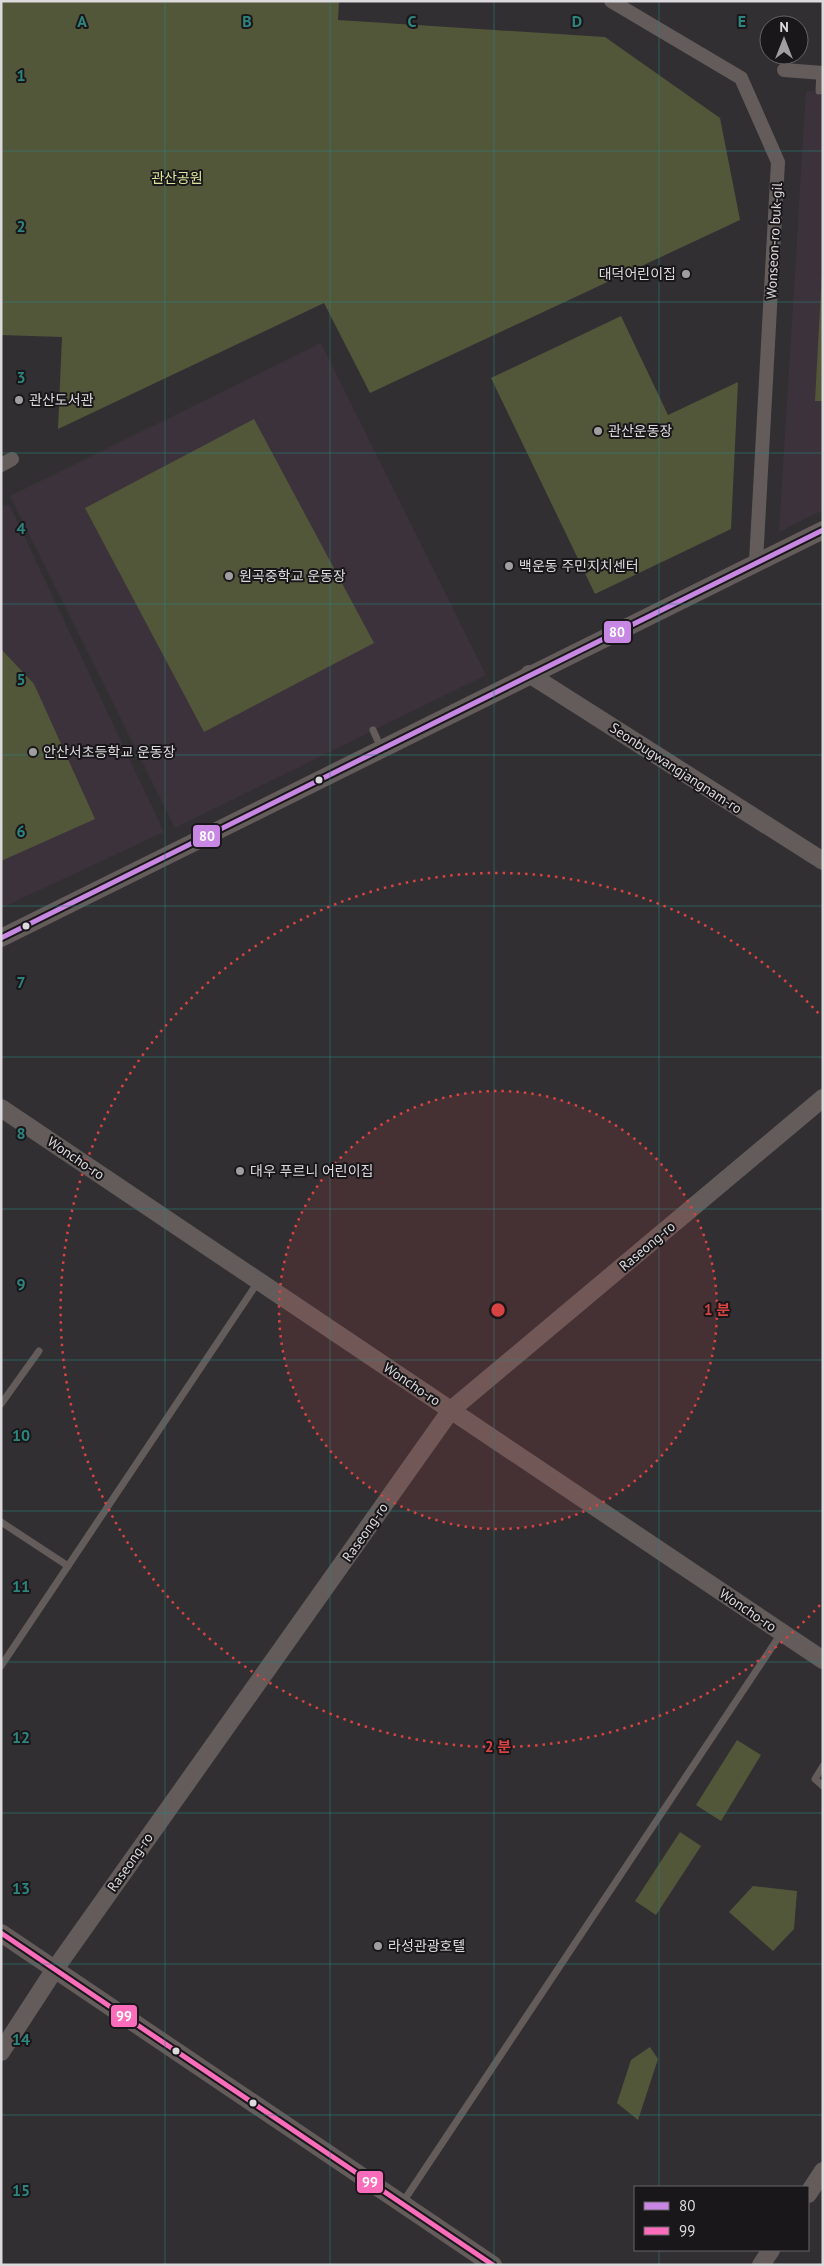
<svg xmlns="http://www.w3.org/2000/svg" width="824" height="2266" viewBox="0 0 824 2266" font-family="'PT Sans','Noto Sans KR',sans-serif">
<style>
.built{fill:#3b323b}
.green{fill:#53573a}
.lines{fill:none;stroke-linecap:round;stroke-linejoin:round}
.service{stroke:#635c5b;stroke-width:7}
.minor{stroke:#635c5b;stroke-width:14}
.tertiary{stroke:#635c5b;stroke-width:18}
.bus-1-casing{stroke:#191719;stroke-width:9}
.bus-2-casing{stroke:#191719;stroke-width:9}
.bus-1{stroke:#c787e3;stroke-width:5}
.bus-2{stroke:#fb6dba;stroke-width:5}
.grid{fill:none;stroke:#2e857f;stroke-width:1;stroke-opacity:0.55}
.ring{fill:none;stroke:#d74343;stroke-width:2.5;stroke-dasharray:2.5 5}
.poi-dot{fill:#a19ea1;stroke:#191719;stroke-width:2}
.bus-dot{fill:#dddadd;stroke:#191719;stroke-width:2}
.labels{text-anchor:middle;dominant-baseline:central;stroke-width:4;stroke-linejoin:round;paint-order:stroke}
.park-label{font-size:14px;fill:#dae49a;stroke:#191719}
.street-label{font-size:14px;fill:#dddadd;stroke:#191719}
.poi-label{font-size:14px;fill:#dddadd;stroke:#191719;text-anchor:start}
.grid-label{font-size:16px;text-anchor:middle;font-weight:bold;fill:#2e857f;stroke:#191719;stroke-width:4;stroke-linejoin:round;paint-order:stroke}
.centre{fill:#d74343;stroke:#191719;stroke-width:2.5}
.ring-label{font-size:15px;text-anchor:middle;font-weight:bold;fill:#d74343;stroke:#191719;stroke-width:4;stroke-linejoin:round;paint-order:stroke}
.line-badge{stroke:#191719;stroke-width:2}
.badge-label{font-size:14px;text-anchor:middle;font-weight:bold;fill:#fff}
</style>
<rect width="100%" height="100%" fill="#312f32"/>
<g class="built">
<polygon points="806,91 823,92 823,510 779,532"/>
<polygon points="321,343 486,675 175,828 10,496"/>
<polygon points="9,504 164,832 1,908 1,507"/>
</g>
<g class="green">
<polygon points="1,1 339,1 338,20 605,37 720,118 740,220 370,393 324,303 58,429 62,337 1,335"/>
<polygon points="823,254 823,401 815,401"/>
<polygon points="621,316 668,415 738,382 731,529 595,594 491,378"/>
<polygon points="254,419 374,643 204,732 85,508"/>
<polygon points="1,649 34,684 95,819 1,861"/>
<polygon points="737,1740 761,1755 721,1821 696,1805"/>
<polygon points="680,1832 701,1846 656,1915 635,1901"/>
<polygon points="753,1886 797,1891 794,1929 773,1951 729,1912"/>
<polygon points="650,2047 658,2059 638,2120 617,2103 631,2060"/>
</g>
<g class="lines">
<g class="service">
<polyline points="819,91 820,72"/>
<polyline points="373,730 381,748"/>
<polyline points="1,1404 39,1351"/>
<polyline points="1,1522 68,1566 258,1282"/>
<polyline points="1,1666 68,1566"/>
<polyline points="823,1766 815,1779 823,1786"/>
<polyline points="403,2202 782,1632"/>
</g>
<g class="minor">
<polyline points="611,1 741,78 778,162 756,562"/>
<polyline points="784,70 823,73"/>
<polyline points="1,465 12,459"/>
</g>
<g class="tertiary">
<polyline points="529,674 823,861"/>
<polyline points="1,938 823,530"/>
<polyline points="1,1108 823,1660"/>
<polyline points="1,1933 493,2265"/>
<polyline points="1,2052 55,1969 451,1410 823,1098"/>
<polyline points="808,2194 823,2171"/>
<polyline points="761,2265 771,2250"/>
</g>
<g class="bus-1-casing">
<polyline id="bus-1" points="1,938 823,530"/>
</g>
<g class="bus-2-casing">
<polyline id="bus-2" points="1,1933 493,2265"/>
</g>
<use href="#bus-1" class="bus-1"/>
<use href="#bus-2" class="bus-2"/>
</g>
<path class="grid" d="M 165,1 L 165,2265M 330,1 L 330,2265M 494,1 L 494,2265M 659,1 L 659,2187M 1,151 L 823,151M 1,302 L 823,302M 1,453 L 823,453M 1,604 L 823,604M 1,755 L 823,755M 1,906 L 823,906M 1,1057 L 823,1057M 1,1209 L 823,1209M 1,1360 L 823,1360M 1,1511 L 823,1511M 1,1662 L 823,1662M 1,1813 L 823,1813M 1,1964 L 823,1964M 1,2115 L 823,2115M 659,2250 L 659,2265"/>
<circle cx="498" cy="1310" r="219" fill="#d74343" fill-opacity=".12"/>
<g class="ring">
<circle cx="498" cy="1310" r="219"/>
<path d="M820 1605A437 437 0 1 1 820 1015"/>
</g>
<g class="poi-dot">
<circle cx="686" cy="274" r="5"/>
<circle cx="19" cy="400" r="5"/>
<circle cx="598" cy="431" r="5"/>
<circle cx="509" cy="566" r="5"/>
<circle cx="229" cy="576" r="5"/>
<circle cx="33" cy="752" r="5"/>
<circle cx="240" cy="1171" r="5"/>
<circle cx="378" cy="1946" r="5"/>
</g>
<g class="bus-dot">
<circle cx="319" cy="780" r="4.5"/>
<circle cx="26" cy="926" r="4.5"/>
<circle cx="176" cy="2051" r="4.5"/>
<circle cx="253" cy="2103" r="4.5"/>
</g>
<g class="labels">
<g class="park-label">
<text x="177" y="178">관산공원</text>
</g>
<g class="street-label">
<text transform="translate(774 241) rotate(-87)">Wonseon-ro buk-gil</text>
<text transform="translate(676 768) rotate(33)">Seonbugwangjangnam-ro</text>
<text transform="translate(76 1158) rotate(34)">Woncho-ro</text>
<text transform="translate(647 1246) rotate(-40)">Raseong-ro</text>
<text transform="translate(412 1384) rotate(34)">Woncho-ro</text>
<text transform="translate(365 1532) rotate(-55)">Raseong-ro</text>
<text transform="translate(748 1610) rotate(34)">Woncho-ro</text>
<text transform="translate(130 1862) rotate(-55)">Raseong-ro</text>
</g>
<g class="poi-label">
<text x="676" y="274" text-anchor="end">대덕어린이집</text>
<text x="29" y="400">관산도서관</text>
<text x="608" y="431">관산운동장</text>
<text x="519" y="566">백운동 주민지치센터</text>
<text x="239" y="576">원곡중학교 운동장</text>
<text x="43" y="752">안산서초등학교 운동장</text>
<text x="250" y="1171">대우 푸르니 어린이집</text>
<text x="388" y="1946">라성관광호텔</text>
</g>
</g>
<g class="grid-label">
<text x="82" y="27">A</text>
<text x="247" y="27">B</text>
<text x="412" y="27">C</text>
<text x="577" y="27">D</text>
<text x="742" y="27">E</text>
<text x="21" y="81">1</text>
<text x="21" y="232">2</text>
<text x="21" y="383">3</text>
<text x="21" y="534">4</text>
<text x="21" y="685">5</text>
<text x="21" y="837">6</text>
<text x="21" y="988">7</text>
<text x="21" y="1139">8</text>
<text x="21" y="1290">9</text>
<text x="21" y="1441">10</text>
<text x="21" y="1592">11</text>
<text x="21" y="1743">12</text>
<text x="21" y="1894">13</text>
<text x="21" y="2045">14</text>
<text x="21" y="2196">15</text>
</g>
<circle cx="498" cy="1310" r="8" class="centre"/>
<g class="ring-label">
<text x="717" y="1315">1 분</text>
<text x="498" y="1752">2 분</text>
</g>
<g class="line-badge">
<rect x="603" y="620" width="29" height="24" rx="5" fill="#c787e3"/>
<rect x="192" y="824" width="29" height="24" rx="5" fill="#c787e3"/>
<rect x="110" y="2004" width="28" height="24" rx="5" fill="#fb6dba"/>
<rect x="356" y="2170" width="28" height="24" rx="5" fill="#fb6dba"/>
</g>
<g class="badge-label">
<text x="617" y="637">80</text>
<text x="207" y="841">80</text>
<text x="124" y="2021">99</text>
<text x="370" y="2187">99</text>
</g>
<rect width="824" height="2266" fill="none" stroke="#dddadd" stroke-width="5"/>
<rect x="634" y="2186" width="175" height="65" fill="#191719" stroke="#676567"/>
<rect x="644" y="2202" width="25" height="8" fill="#c787e3" stroke="#676567"/>
<text x="679" y="2211" font-size="15" fill="#dddadd">80</text>
<rect x="644" y="2227" width="25" height="8" fill="#fb6dba" stroke="#676567"/>
<text x="679" y="2236" font-size="15" fill="#dddadd">99</text>
<g transform="translate(784 40)"><circle r="24" fill="#191719" stroke="#676567"/>
<path d="M0-4L9 19L0 12L-9 19Z" fill="#a19ea1"/>
<text y="-8" font-size="14" font-weight="bold" text-anchor="middle" fill="#dddadd">N</text>
</g>
</svg>
